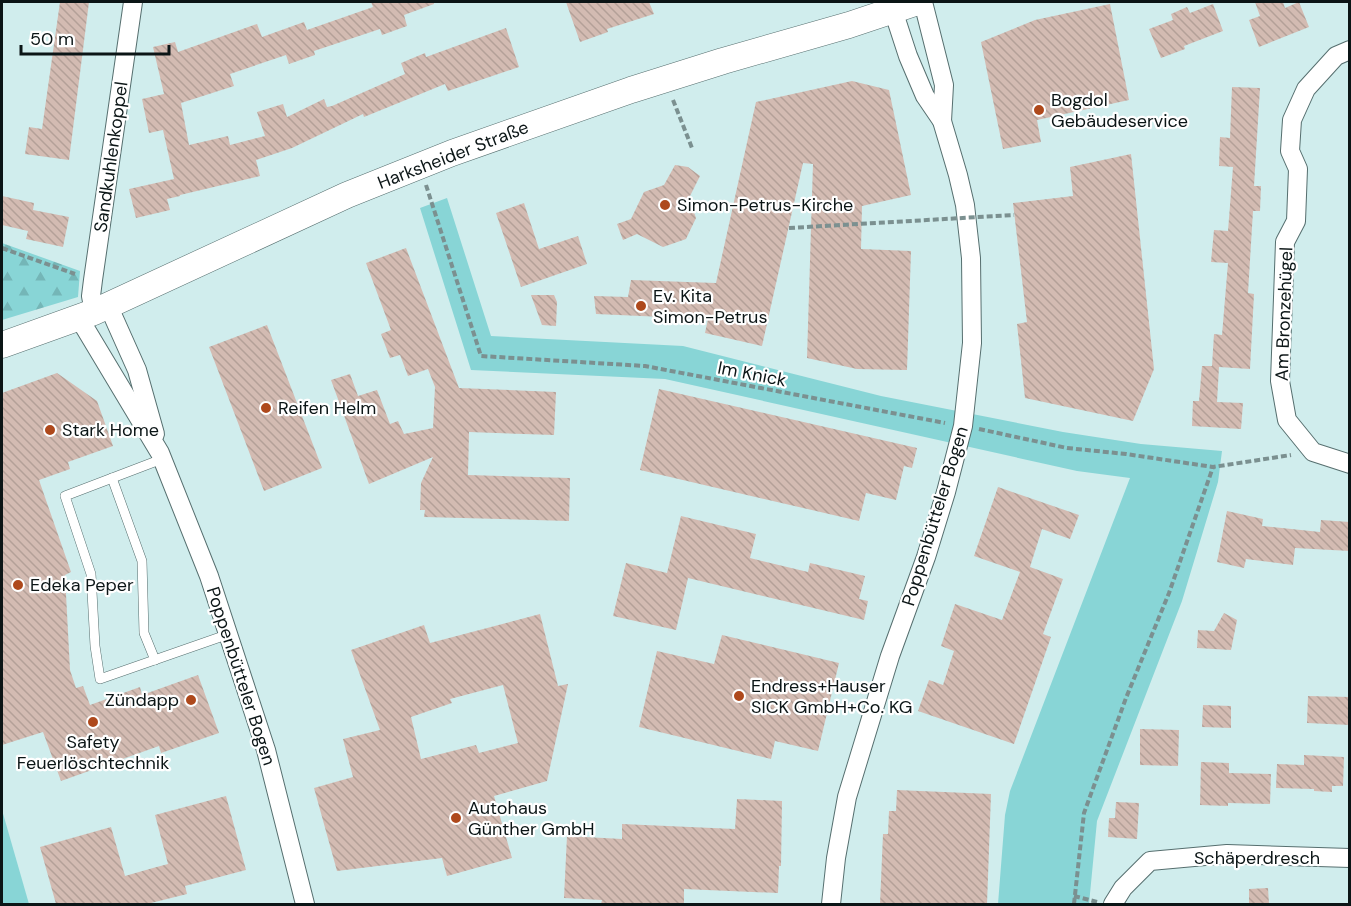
<svg xmlns="http://www.w3.org/2000/svg" width="1351" height="906" viewBox="0 0 1351 906" font-family="'DM Sans',sans-serif">
<style>
.green{fill:#88d5d6}
.forest{fill:url(#forest-firs)}
.building{fill:url(#building-back-hatch);fill-rule:evenodd}
.lines{fill:none;stroke-linecap:round;stroke-linejoin:round}
.service-casing{stroke:#566f6f;stroke-width:10}
.minor-casing{stroke:#566f6f;stroke-width:20}
.secondary-casing{stroke:#566f6f;stroke-width:27}
.path{stroke:#7b9090;stroke-width:4;stroke-dasharray:6 3;stroke-linecap:butt}
.service{stroke:#fff;stroke-width:9}
.minor{stroke:#fff;stroke-width:18}
.secondary{stroke:#fff;stroke-width:26}
.path-bridge{stroke:#7b9090;stroke-width:4;stroke-dasharray:6 3;stroke-linecap:butt}
.poi-dot{fill:#ae491c;stroke:#fff;stroke-width:2}
.labels{text-anchor:middle;dominant-baseline:central;stroke-width:4.5;stroke-linejoin:round;paint-order:stroke}
.poi-label{font-size:18px;fill:#0b1516;stroke:#fff;text-anchor:start}
.street-label{font-size:18px;fill:#0b1516;stroke:#fff}
</style>
<defs>
<pattern id="forest-firs" width="22" height="20" patternUnits="userSpaceOnUse" patternTransform="scale(1.5)"><rect width="22" height="20" fill="#88d5d6"/><path d="M5 1l3.5 6h-7zM16 11l3.5 6h-7z" fill="#74b6b7"/></pattern>
<pattern id="building-back-hatch" width="6" height="6" patternUnits="userSpaceOnUse" patternTransform="scale(1.5)"><rect width="6" height="6" fill="#d3bbb2"/><path d="M-1 5l2 2M0 0l6 6M5-1l2 2" fill="none" stroke="#b4a098"/></pattern>
</defs>
<rect width="100%" height="100%" fill="#d0eded"/>
<g class="green">
<polygon points="447,198 491,336 683,346 881,396 1063,432 1141,444 1222,451 1218,482 1182,601 1097,821 1089,904 998,904 1005,815 1010,791 1130,478 1077,471 665,379 471,370 420,208"/>
<polygon points="2,810 29,904 2,904"/>
</g>
<polygon class="forest" points="2,243 80,271 78,297 2,320"/>
<g class="building">
<polygon points="60,2 89,2 69,160 25,154 29,127 42,129"/>
<polygon points="371,2 434,2 434,4 404,15 407,26 382,35 380,29 314,51 315,55 289,64 286,55 230,74 234,86 181,103 189,145 228,136 230,145 265,136 257,112 283,104 287,117 324,99 327,107 332,106 405,74 401,63 425,53 426,57 506,28 519,67 448,91 445,84 364,117 363,114 292,148 256,160 260,176 180,195 180,196 167,199 170,210 136,218 129,189 174,179 163,130 149,133 142,99 164,94 153,47 175,42 178,52 257,24 262,37 304,22 307,30 373,7"/>
<polygon points="566,2 649,2 654,14 607,29 608,32 580,42"/>
<polygon points="1255,2 1283,2 1285,8 1299,2 1309,27 1259,47 1249,20 1260,16"/>
<polygon points="1110,4 1129,100 1037,120 1041,142 1003,149 981,42 1035,20"/>
<polygon points="1213,4 1223,31 1184,46 1185,49 1161,58 1149,29 1173,20 1171,14 1187,7 1190,13"/>
<polygon points="852,81 889,90 911,195 862,206 861,249 911,251 907,370 857,369 807,358 813,164 803,163 762,346 705,333 708,319 596,314 594,296 628,297 631,280 716,283 756,102"/>
<polygon points="1232,87 1260,88 1254,186 1261,186 1260,211 1253,211 1248,293 1254,294 1250,369 1219,367 1217,402 1243,403 1241,429 1192,426 1193,401 1199,401 1202,366 1212,366 1214,334 1222,335 1228,263 1211,262 1214,230 1228,231 1233,167 1219,166 1220,137 1230,138"/>
<polygon points="1131,154 1154,369 1133,421 1025,398 1017,324 1027,322 1013,203 1073,196 1070,167"/>
<polygon points="675,165 688,167 700,176 689,198 696,218 686,239 663,247 637,234 623,240 617,224 631,219 644,192 664,185"/>
<polygon points="2,196 34,203 33,210 69,217 63,247 26,239 28,231 2,225"/>
<polygon points="524,203 539,249 578,236 587,264 521,287 496,213"/>
<polygon points="406,248 459,388 556,392 554,435 469,432 468,475 570,478 569,521 424,517 425,510 420,510 421,483 433,457 369,484 331,380 350,374 358,396 377,390 390,424 398,421 404,434 433,428 435,387 428,369 408,376 400,355 390,358 381,334 391,330 366,263"/>
<polygon points="531,295 554,295 557,302 556,326 542,325"/>
<polygon points="267,325 322,468 264,491 209,347"/>
<polygon points="57,373 97,401 113,446 68,462 70,469 39,480 71,572 65,575 70,670 76,688 83,686 90,705 140,687 142,695 198,675 219,733 161,753 159,746 61,781 43,732 2,745 2,393"/>
<polygon points="659,389 917,448 912,468 904,466 896,500 866,493 859,521 640,470"/>
<polygon points="998,487 1079,515 1070,539 1042,529 1030,567 1063,579 1043,634 1051,637 1014,744 918,711 929,680 943,685 954,651 941,646 955,604 1002,620 1020,572 974,556"/>
<polygon points="1227,511 1263,519 1262,526 1320,532 1321,520 1350,522 1350,551 1295,548 1293,565 1246,559 1244,568 1217,562"/>
<polygon points="681,516 756,534 750,558 808,572 810,563 865,576 859,599 868,601 864,620 688,578 676,630 613,616 626,563 667,573"/>
<polygon points="1224,613 1237,620 1231,650 1197,648 1198,630 1214,631"/>
<path d="M 540,614 L 558,686 L 568,684 L 547,781 L 494,796 L 512,858 L 447,876 L 442,858 L 337,871 L 314,788 L 353,777 L 343,739 L 380,730 L 351,650 L 424,625 L 430,643 ZM 503,685 L 518,743 L 479,753 L 476,745 L 421,759 L 411,717 L 452,703 L 450,699 Z"/>
<polygon points="722,635 839,663 818,751 775,741 771,759 639,727 657,651 714,664"/>
<polygon points="1308,696 1350,697 1350,725 1307,723"/>
<polygon points="1203,705 1231,706 1231,728 1202,727"/>
<polygon points="1140,729 1179,730 1178,766 1140,765"/>
<polygon points="1304,755 1344,757 1343,786 1332,786 1332,792 1314,791 1314,789 1276,788 1277,764 1304,765"/>
<polygon points="1201,762 1229,763 1229,773 1271,774 1270,804 1228,803 1228,806 1200,805"/>
<polygon points="897,790 991,794 987,904 880,904 883,834 888,834 889,811 896,811"/>
<polygon points="226,796 246,870 185,886 187,894 147,904 56,904 40,847 111,827 125,876 153,868 168,864 155,815"/>
<polygon points="737,799 782,801 781,866 779,866 778,893 684,889 684,904 601,904 602,900 564,898 567,836 622,839 622,824 735,829"/>
<polygon points="1116,802 1139,803 1137,839 1108,837 1109,818 1115,818"/>
<polygon points="1268,888 1269,904 1249,904 1249,889"/>
</g>
<g class="lines">
<g class="service-casing">
<g id="service">
<polyline points="162,459 65,496 91,574 95,646 100,679 229,634"/>
<polyline points="112,478 142,561 144,633 155,660"/>
</g>
</g>
<g class="minor-casing">
<g id="minor">
<polyline points="923,2 944,85 942,121"/>
<polyline points="1350,50 1336,56 1306,89 1292,120 1290,151 1298,169 1296,221 1285,242 1280,381 1287,420 1313,452 1350,464"/>
<polyline points="108,305 137,370 155,434"/>
<polyline points="94,312 91,296 93,280 133,2"/>
<polyline points="79,318 160,453 209,576 266,750 305,904"/>
<polyline points="831,904 836,858 847,797 890,656 926,557 946,492 963,426 972,343 971,258 965,205 958,175 942,121 925,96 908,56 893,10"/>
<polyline points="1113,904 1123,888 1150,861 1227,854 1350,858"/>
</g>
</g>
<g class="secondary-casing">
<polyline id="secondary" points="2,345 94,312 347,195 452,153 631,90 723,61 849,25 918,2"/>
</g>
<g class="path">
<polyline points="673,100 692,148"/>
<polyline points="426,185 481,356 645,366 945,423"/>
<polyline points="2,248 75,274"/>
<polyline points="979,429 1067,448 1126,454 1213,467 1291,455"/>
<polyline points="1074,896 1097,902"/>
<polyline points="1074,904 1084,813 1126,698 1169,593 1213,467"/>
</g>
<use href="#service" class="service"/>
<use href="#minor" class="minor"/>
<use href="#secondary" class="secondary"/>
<polyline class="path-bridge" points="789,228 1014,215"/>
</g>
<g class="poi-dot">
<circle cx="1039" cy="110" r="6"/>
<circle cx="665" cy="205" r="6"/>
<circle cx="641" cy="306" r="6"/>
<circle cx="266" cy="408" r="6"/>
<circle cx="50" cy="430" r="6"/>
<circle cx="18" cy="585" r="6"/>
<circle cx="739" cy="696" r="6"/>
<circle cx="191" cy="700" r="6"/>
<circle cx="93" cy="722" r="6"/>
<circle cx="456" cy="818" r="6"/>
</g>
<g class="labels">
<g class="poi-label">
<text x="1051" y="100">Bogdol<tspan x="1051" dy="21">Gebäudeservice</tspan></text>
<text x="677" y="205">Simon-Petrus-Kirche</text>
<text x="653" y="296">Ev. Kita<tspan x="653" dy="21">Simon-Petrus</tspan></text>
<text x="278" y="408">Reifen Helm</text>
<text x="62" y="430">Stark Home</text>
<text x="30" y="585">Edeka Peper</text>
<text x="751" y="686">Endress+Hauser<tspan x="751" dy="21">SICK GmbH+Co. KG</tspan></text>
<text x="179" y="700" text-anchor="end">Zündapp</text>
<text x="93" y="742" text-anchor="middle">Safety<tspan x="93" dy="21">Feuerlöschtechnik</tspan></text>
<text x="468" y="808">Autohaus<tspan x="468" dy="21">Günther GmbH</tspan></text>
</g>
<g class="street-label">
<text transform="translate(453 155) rotate(-21)">Harksheider Straße</text>
<text transform="translate(111 157) rotate(-82)">Sandkuhlenkoppel</text>
<text transform="translate(1284 314) rotate(-88)">Am Bronzehügel</text>
<text transform="translate(752 374) rotate(11)">Im Knick</text>
<text transform="translate(935 516) rotate(-73)">Poppenbütteler Bogen</text>
<text transform="translate(241 676) rotate(72)">Poppenbütteler Bogen</text>
<text x="1257" y="858">Schäperdresch</text>
</g>
</g>
<rect width="1351" height="906" fill="none" stroke="#0b1516" stroke-width="6"/>
<path d="M21 45v9h148v-9" fill="none" stroke="#0b1516" stroke-width="3"/>
<text x="30" y="45" font-size="18" fill="#0b1516" stroke="#ffffff" stroke-width="4.5" paint-order="stroke">50 m</text>
</svg>
